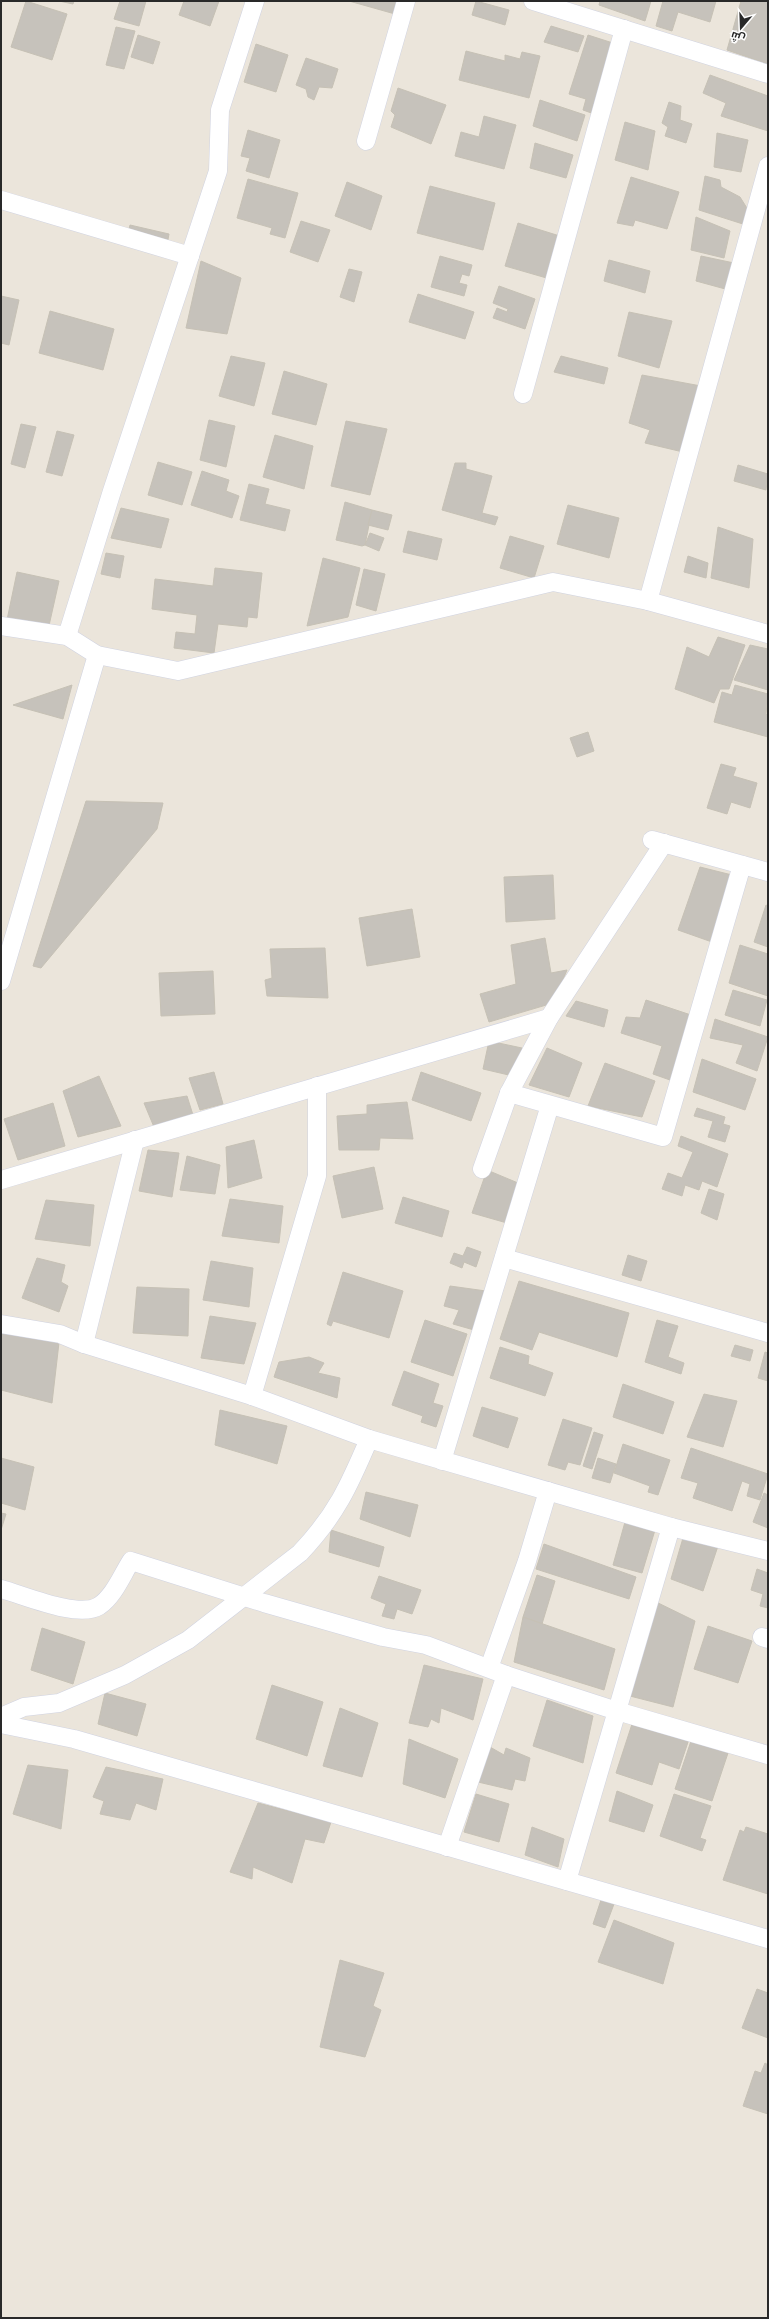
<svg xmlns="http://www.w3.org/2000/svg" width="769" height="2319" viewBox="0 0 769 2319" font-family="Raleway,Cairo,sans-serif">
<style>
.building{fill:#c6c2bb;stroke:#c6c1b5}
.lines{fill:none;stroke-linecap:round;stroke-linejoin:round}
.street-casing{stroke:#d0d3e1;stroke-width:19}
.street{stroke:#fff;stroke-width:18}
</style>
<rect width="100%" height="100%" fill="#ebe5db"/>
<g class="building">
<polygon points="26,1 67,14 52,60 11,47"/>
<polygon points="59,1 74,1 73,4"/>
<polygon points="120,1 146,1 139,26 114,19"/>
<polygon points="184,1 219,1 210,26 179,15"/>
<polygon points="349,1 400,1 395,14"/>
<polygon points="476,1 509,10 505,25 472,15"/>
<polygon points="600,1 651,1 645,21 599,5"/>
<polygon points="663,1 716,1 710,22 678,12 672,31 656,26"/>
<polygon points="741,1 768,1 768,64 727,50"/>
<polygon points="551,26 584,36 578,52 544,42"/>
<polygon points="116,27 135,31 124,69 106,65"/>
<polygon points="138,35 160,42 153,64 131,57"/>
<polygon points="588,35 619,45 597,115 583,110 586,99 569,94"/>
<polygon points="256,44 288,55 276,92 244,82"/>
<polygon points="466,51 505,61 505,55 520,59 522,52 540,56 529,98 459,80"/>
<polygon points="306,58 338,69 332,88 319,87 314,100 308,97 306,89 296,85"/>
<polygon points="710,75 768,96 768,131 721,116 726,103 703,93"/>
<polygon points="398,88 446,105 431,144 391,127 395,115 391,111"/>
<polygon points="540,100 585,115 577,141 533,126"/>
<polygon points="669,102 681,106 680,120 692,124 686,143 665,136 668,127 662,123"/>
<polygon points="484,116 516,125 504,169 455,156 461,132 479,137"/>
<polygon points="625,122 655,131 648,170 615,160"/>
<polygon points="248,130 280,140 269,178 246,171 250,158 241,156"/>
<polygon points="717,133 748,140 741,172 714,167"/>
<polygon points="535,143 573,155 566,178 530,168"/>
<polygon points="705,176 720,180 721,187 740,197 750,213 746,225 699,210"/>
<polygon points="631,177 679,192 667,229 635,220 633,226 617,223"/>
<polygon points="248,179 298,193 285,238 270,234 272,228 237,218"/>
<polygon points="347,182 382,196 371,230 335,216"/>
<polygon points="430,186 495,203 483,250 417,233"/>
<polygon points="696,217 730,231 724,258 691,250"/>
<polygon points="301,221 330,230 318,262 290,252"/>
<polygon points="518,223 563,237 550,279 505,266"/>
<polygon points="130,225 169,234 166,250 126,241"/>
<polygon points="440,256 472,265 469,276 462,274 459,283 467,285 464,296 431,287"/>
<polygon points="701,256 734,263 729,290 696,281"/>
<polygon points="609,260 650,271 645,293 604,281"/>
<polygon points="201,261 241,278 227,334 186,328"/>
<polygon points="349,269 362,272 354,302 340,297"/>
<polygon points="499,286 535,299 525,329 493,318 497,308 507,312 508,309 493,303"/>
<polygon points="418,294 474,312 465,339 409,322"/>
<polygon points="1,296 19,300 9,345 1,343"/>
<polygon points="50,311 114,329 103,370 39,353"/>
<polygon points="629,312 672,321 659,368 618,356"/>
<polygon points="231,356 265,363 254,406 219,396"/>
<polygon points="561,356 608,368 604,384 554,372"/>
<polygon points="284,371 327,384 316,425 272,414"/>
<polygon points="642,375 701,386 683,452 645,443 650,430 629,423"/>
<polygon points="209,420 235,426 226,467 200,460"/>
<polygon points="346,421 387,429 370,495 331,486"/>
<polygon points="21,424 36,427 25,468 11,464"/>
<polygon points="57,431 74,435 62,476 46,472"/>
<polygon points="275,435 313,446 304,489 263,477"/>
<polygon points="158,462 192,472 182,505 148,495"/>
<polygon points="455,463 466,463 466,469 492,476 482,513 498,517 495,525 442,510"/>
<polygon points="738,465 768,474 766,490 734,481"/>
<polygon points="202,471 229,480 226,491 239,496 232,518 191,505"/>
<polygon points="249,484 269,489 265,504 290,510 285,531 240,520"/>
<polygon points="345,502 372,510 365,545 362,546 336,540"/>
<polygon points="568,505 619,518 609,558 557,544"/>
<polygon points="121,508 169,519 161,548 111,538"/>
<polygon points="372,510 392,515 388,530 368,525"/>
<polygon points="718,527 753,539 749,588 711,578"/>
<polygon points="408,531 442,539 437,560 403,552"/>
<polygon points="370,533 384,538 379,551 365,545"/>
<polygon points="510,536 544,546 534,578 500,568"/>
<polygon points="106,553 124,556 120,578 101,574"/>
<polygon points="688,556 708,563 706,578 684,572"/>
<polygon points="323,558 360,568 348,617 307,626"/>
<polygon points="215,568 262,573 257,618 248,617 247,627 218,624 214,653 174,648 176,632 195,634 197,615 152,609 155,579 213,586"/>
<polygon points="364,569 385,574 376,611 356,605"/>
<polygon points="17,572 59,581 48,630 7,620"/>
<polygon points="718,637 745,645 729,689 720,689 714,703 675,689 687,647 709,657"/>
<polygon points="750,645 768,649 768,690 734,680"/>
<polygon points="72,685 63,719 13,705"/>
<polygon points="735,685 768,694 766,714 768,716 768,737 714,722 722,692 732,695"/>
<polygon points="588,732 594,751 577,757 570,738"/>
<polygon points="721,764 736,768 733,776 757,783 750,808 731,802 727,814 707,808"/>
<polygon points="86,801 163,803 157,829 41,968 33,966"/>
<polygon points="700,867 732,875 712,942 678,930"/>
<polygon points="553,875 555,919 506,922 504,877"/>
<polygon points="766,905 768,906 768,947 754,942"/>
<polygon points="412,909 420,957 367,966 359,918"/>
<polygon points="545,938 551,973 567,970 553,1003 489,1022 480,994 516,984 511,945"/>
<polygon points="740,945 768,954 768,996 729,983"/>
<polygon points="325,948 328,998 267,996 265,980 272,978 270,949"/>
<polygon points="213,971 215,1014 161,1016 159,973"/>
<polygon points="733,990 767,1000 760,1026 725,1015"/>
<polygon points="646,1000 691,1015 670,1080 653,1074 662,1046 621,1033 626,1017 640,1018"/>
<polygon points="576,1001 608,1010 604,1027 566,1016"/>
<polygon points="715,1019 768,1037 757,1071 736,1063 743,1045 710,1038"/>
<polygon points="489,1041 522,1048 513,1076 483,1069"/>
<polygon points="547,1048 582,1063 569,1097 529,1085"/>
<polygon points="702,1059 756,1079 745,1110 693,1092"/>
<polygon points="605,1063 655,1081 642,1117 588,1106"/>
<polygon points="214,1072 223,1104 200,1110 189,1078"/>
<polygon points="421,1072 481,1093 471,1121 412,1100"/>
<polygon points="99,1076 121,1126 78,1137 63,1091"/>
<polygon points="187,1096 193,1115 154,1127 144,1103"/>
<polygon points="407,1102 413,1139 380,1138 379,1150 339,1150 337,1116 367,1114 367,1105"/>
<polygon points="53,1103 65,1146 18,1160 4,1119"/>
<polygon points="697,1108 725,1117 723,1124 730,1126 725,1142 708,1137 713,1121 694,1116"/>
<polygon points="681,1136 728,1154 717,1187 702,1181 699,1190 685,1185 682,1196 662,1189 668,1173 682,1178 693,1152 678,1146"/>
<polygon points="254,1140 262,1178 228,1188 226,1147"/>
<polygon points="148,1150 179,1153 172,1197 139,1191"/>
<polygon points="187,1156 220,1165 215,1194 180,1190"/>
<polygon points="374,1167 383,1209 342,1218 333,1176"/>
<polygon points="487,1170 518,1183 507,1223 472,1213"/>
<polygon points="709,1189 724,1194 717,1220 701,1213"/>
<polygon points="403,1197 449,1211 442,1237 395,1223"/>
<polygon points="230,1199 283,1206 279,1243 222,1236"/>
<polygon points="46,1200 94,1205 90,1246 35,1239"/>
<polygon points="467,1247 481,1252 476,1267 464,1262 462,1268 450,1263 454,1253 463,1256"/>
<polygon points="628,1255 647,1261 641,1281 622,1275"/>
<polygon points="37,1258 65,1265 61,1282 68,1286 59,1312 22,1298"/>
<polygon points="211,1261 253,1268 249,1307 203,1300"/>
<polygon points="343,1272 403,1291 389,1338 333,1321 331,1326 327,1324"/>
<polygon points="519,1281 629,1313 617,1357 539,1332 532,1350 500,1339"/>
<polygon points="450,1286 486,1291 474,1330 453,1324 459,1310 444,1306"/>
<polygon points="137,1287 189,1289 188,1336 133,1333"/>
<polygon points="210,1316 256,1323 244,1364 201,1358"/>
<polygon points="425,1320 467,1334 453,1376 411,1362"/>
<polygon points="657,1320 678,1326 668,1357 684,1363 681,1374 645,1362"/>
<polygon points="1,1329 60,1334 52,1403 1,1390"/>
<polygon points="735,1345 753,1350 750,1361 731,1356"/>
<polygon points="500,1347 529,1356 528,1364 553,1373 545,1396 490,1378"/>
<polygon points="765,1352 768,1353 768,1381 758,1378"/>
<polygon points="309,1357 324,1363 318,1373 340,1378 337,1398 274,1377 279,1362"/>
<polygon points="404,1371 439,1384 433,1403 443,1406 436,1427 421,1422 423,1416 392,1405"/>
<polygon points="623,1384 674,1402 663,1434 613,1417"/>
<polygon points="704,1394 737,1401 723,1447 687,1437"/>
<polygon points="482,1407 518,1418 508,1448 473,1436"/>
<polygon points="220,1410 287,1426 277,1464 215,1445"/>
<polygon points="563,1419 592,1428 580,1465 568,1462 565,1470 548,1465"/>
<polygon points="594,1432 603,1435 592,1469 583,1466"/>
<polygon points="623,1444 670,1460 658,1495 648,1492 650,1486 614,1473"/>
<polygon points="691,1448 768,1474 760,1500 747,1496 750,1484 742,1481 732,1511 693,1498 698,1483 681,1478"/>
<polygon points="1,1458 34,1467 25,1510 1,1503"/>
<polygon points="598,1458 616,1464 610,1483 592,1478"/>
<polygon points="366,1492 418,1505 410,1537 360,1519"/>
<polygon points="764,1493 768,1495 768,1528 753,1522"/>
<polygon points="1,1513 6,1514 1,1530"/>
<polygon points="625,1522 655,1530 642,1573 613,1565"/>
<polygon points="331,1530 384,1547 379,1567 329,1552"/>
<polygon points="683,1538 718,1546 703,1591 671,1579"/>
<polygon points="544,1544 636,1577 629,1599 536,1569"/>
<polygon points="757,1569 768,1573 768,1608 760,1606 763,1594 751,1590"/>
<polygon points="537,1575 555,1581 542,1624 523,1617"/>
<polygon points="379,1576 421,1590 412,1614 397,1609 394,1619 382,1616 386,1604 371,1598"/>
<polygon points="650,1599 695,1621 673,1707 626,1695"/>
<polygon points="523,1617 615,1649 604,1690 514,1662"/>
<polygon points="708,1626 752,1641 738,1683 694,1669"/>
<polygon points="42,1628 85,1642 73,1684 31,1670"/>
<polygon points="424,1665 483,1679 473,1720 441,1708 439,1723 431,1719 428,1727 409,1723"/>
<polygon points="272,1685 323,1702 307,1756 256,1739"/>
<polygon points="105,1693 146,1704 137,1736 98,1724"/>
<polygon points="547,1700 593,1716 583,1763 533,1746"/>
<polygon points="340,1708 378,1723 362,1777 323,1766"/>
<polygon points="634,1718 690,1736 679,1769 659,1762 652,1785 616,1773"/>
<polygon points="409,1739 458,1759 445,1798 403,1784"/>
<polygon points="691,1741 728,1753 712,1801 675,1789"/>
<polygon points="490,1747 504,1755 506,1748 530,1758 525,1781 515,1779 512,1790 478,1782"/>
<polygon points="28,1765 68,1770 61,1829 13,1814"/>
<polygon points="106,1767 163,1779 156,1810 136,1803 130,1820 100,1814 104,1801 93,1797"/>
<polygon points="617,1791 653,1805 644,1832 609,1821"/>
<polygon points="476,1794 509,1804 499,1842 464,1832"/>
<polygon points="674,1794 711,1806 700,1838 706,1840 702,1851 660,1836"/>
<polygon points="258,1803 331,1822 324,1843 305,1839 292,1883 253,1867 252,1879 230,1872"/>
<polygon points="532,1827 564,1839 558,1867 525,1855"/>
<polygon points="746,1827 768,1834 768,1894 723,1880 740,1830 744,1832"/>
<polygon points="601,1900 614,1904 605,1928 593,1924"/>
<polygon points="614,1920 674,1943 663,1984 598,1962"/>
<polygon points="340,1960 384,1973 373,2006 381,2010 365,2057 320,2047"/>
<polygon points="757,1989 768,1993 768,2038 742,2028"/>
<polygon points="765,2063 768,2065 768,2114 743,2106 755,2071 761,2073"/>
</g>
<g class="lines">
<g class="street-casing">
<g id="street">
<polyline points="533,1 768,74"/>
<polyline points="366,141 406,1"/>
<polyline points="1,200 190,256"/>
<polyline points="523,394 624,29"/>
<polyline points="648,601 768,166"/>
<polyline points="1,626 67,636 97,655 178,671 553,582 648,601 768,634"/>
<polyline points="67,636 112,491 218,171 220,110 255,1"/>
<polyline points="652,840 768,872"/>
<polyline points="1,981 97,655"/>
<polyline points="509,1093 663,1137 742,865"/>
<polyline points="482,1169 509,1093 549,1018 664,843"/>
<polyline points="1,1180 549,1018"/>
<polyline points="504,1258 768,1333"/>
<polyline points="1,1324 60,1334 84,1344 252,1396 369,1439 671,1527 768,1551"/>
<polyline points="84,1344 135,1140"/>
<polyline points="252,1396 317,1176 317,1086"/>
<polyline points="442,1461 550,1105"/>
<path d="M 1,1589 C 24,1595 78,1619 99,1606 C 114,1596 122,1575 131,1561 L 264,1603 L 383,1637 L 426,1645 L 506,1675"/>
<polyline points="762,1637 768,1639"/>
<polyline points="489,1668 527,1561 548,1491"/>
<path d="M 1,1717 L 24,1707 L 59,1703 L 125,1675 L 188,1640 L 300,1553 C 336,1515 349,1486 369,1439"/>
<polyline points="1,1724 74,1739 768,1939"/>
<polyline points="447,1847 506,1675 617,1711 768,1755"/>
<polyline points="567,1881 671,1527"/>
</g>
</g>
<use href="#street" class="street"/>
</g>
<rect width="769" height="2319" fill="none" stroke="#292929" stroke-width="4"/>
<g transform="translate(741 28) rotate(199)" stroke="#ffffff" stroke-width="3" paint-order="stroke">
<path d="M0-3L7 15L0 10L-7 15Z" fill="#292929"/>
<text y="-6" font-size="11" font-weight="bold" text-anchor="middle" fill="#292929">ش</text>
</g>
</svg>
